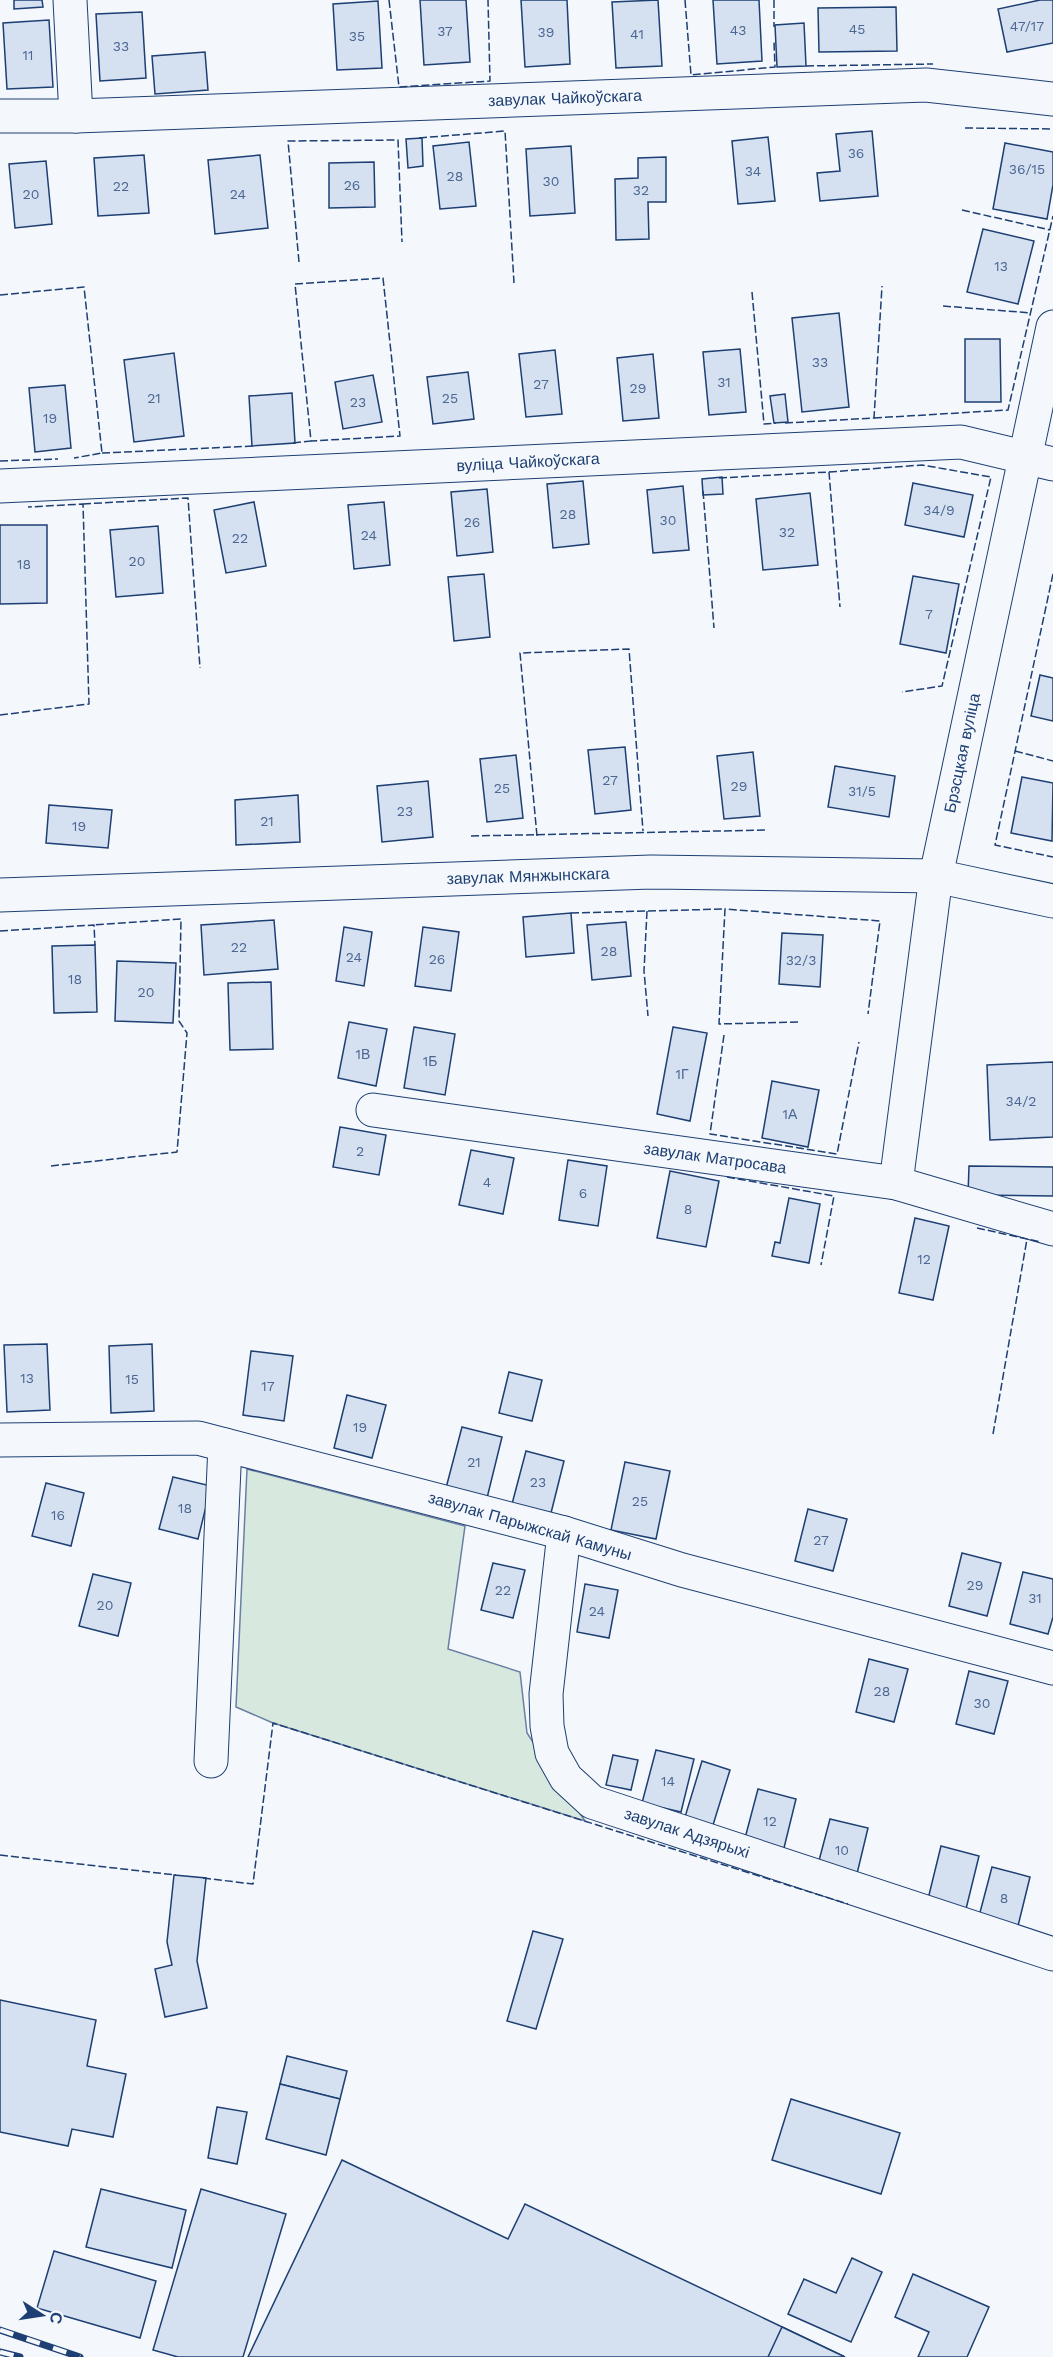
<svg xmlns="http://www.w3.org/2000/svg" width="1053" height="2357" viewBox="0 0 1053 2357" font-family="'Work Sans',sans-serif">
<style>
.green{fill:#d7e8df;stroke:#687fa3;stroke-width:1.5}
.building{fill:#d5e0f0;stroke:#1d3f73;stroke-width:1.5}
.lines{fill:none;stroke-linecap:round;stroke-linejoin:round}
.minor-casing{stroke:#1d3f73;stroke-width:35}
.minor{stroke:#f4f7fb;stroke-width:33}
.rail-casing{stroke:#1d3f73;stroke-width:7}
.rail{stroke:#f4f7fb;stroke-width:4.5;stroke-dasharray:14;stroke-linecap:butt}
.fence{stroke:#1d3f73;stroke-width:1.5;stroke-dasharray:8 3;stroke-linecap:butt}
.labels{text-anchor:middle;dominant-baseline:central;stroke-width:4.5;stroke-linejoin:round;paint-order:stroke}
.number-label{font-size:14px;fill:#4b6792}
.street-label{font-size:16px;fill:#1d3f73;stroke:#f4f7fb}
</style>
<rect width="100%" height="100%" fill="#f4f7fb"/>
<polygon class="green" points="247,1469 465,1526 448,1649 520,1672 527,1733 585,1821 273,1723 236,1707"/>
<g class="building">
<polygon points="14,0 42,0 43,7 14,9"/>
<polygon points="420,0 466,0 470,62 424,65"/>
<polygon points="521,0 567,0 570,64 525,67"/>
<polygon points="658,0 662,66 616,68 612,2"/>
<polygon points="713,0 759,0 762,61 717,64"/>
<polygon points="1040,0 1053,0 1053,43 1007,52 998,9"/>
<polygon points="378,1 382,68 337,70 333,4"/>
<polygon points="896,7 897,51 819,52 818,8"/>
<polygon points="142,12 146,78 100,81 96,14"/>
<polygon points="49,20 53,87 7,89 3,23"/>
<polygon points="804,23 806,66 777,67 775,25"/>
<polygon points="205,52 208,90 155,94 152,56"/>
<polygon points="872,131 878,196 820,201 817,173 840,171 836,134"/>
<polygon points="768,137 775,201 738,204 732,141"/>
<polygon points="422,138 423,166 408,168 406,139"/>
<polygon points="469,142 476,206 440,209 433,146"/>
<polygon points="1005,143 1053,152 1053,185 1047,219 993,209"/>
<polygon points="571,146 575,213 530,216 526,149"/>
<polygon points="144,155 149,213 98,216 94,158"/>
<polygon points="260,155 268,228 215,234 208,160"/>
<polygon points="666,157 666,202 648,202 649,239 616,240 615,179 638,178 638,158"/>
<polygon points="46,161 52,224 15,228 9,164"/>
<polygon points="374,162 375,207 329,208 329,163"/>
<polygon points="983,229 1034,241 1018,304 967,292"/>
<polygon points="839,313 849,407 802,412 792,318"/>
<polygon points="965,339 1000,339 1001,402 965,402"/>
<polygon points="740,349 746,412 709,415 703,352"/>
<polygon points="555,350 562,414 526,417 519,354"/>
<polygon points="174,353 184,436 134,442 124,360"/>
<polygon points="653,354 659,418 623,421 617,358"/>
<polygon points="468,372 474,419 433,424 427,377"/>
<polygon points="373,375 382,422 343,429 335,382"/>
<polygon points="65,385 71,448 35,452 29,388"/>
<polygon points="292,393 295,443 252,446 249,396"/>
<polygon points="785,394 788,422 774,423 770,396"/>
<polygon points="722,477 723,494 703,495 702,479"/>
<polygon points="583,481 589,544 553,548 547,484"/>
<polygon points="913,483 973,495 964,537 905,525"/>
<polygon points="683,486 689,550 653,553 647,490"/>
<polygon points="487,489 493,552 457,556 451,492"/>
<polygon points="810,493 818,565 763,570 756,499"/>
<polygon points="254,502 266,566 226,573 214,510"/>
<polygon points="384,502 390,565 354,569 348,505"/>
<polygon points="0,525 47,525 47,603 0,604"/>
<polygon points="158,526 163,593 116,597 110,530"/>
<polygon points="484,574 490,637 454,641 448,577"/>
<polygon points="913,576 959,584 946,653 900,644"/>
<polygon points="1040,675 1053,678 1053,721 1031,716"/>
<polygon points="625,747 631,810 595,814 588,750"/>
<polygon points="753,752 760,816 724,819 717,756"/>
<polygon points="516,755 523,818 487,822 480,759"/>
<polygon points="835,766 895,776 889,817 828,807"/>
<polygon points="1022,777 1053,783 1052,841 1011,833"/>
<polygon points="428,781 433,837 382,842 377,786"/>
<polygon points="298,795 300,842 236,845 235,800"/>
<polygon points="49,805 112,810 108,848 46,843"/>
<polygon points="571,913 574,953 526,957 523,917"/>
<polygon points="274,920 278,969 204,975 201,925"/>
<polygon points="626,922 631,976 592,980 587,925"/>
<polygon points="344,927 372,932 364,986 336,981"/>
<polygon points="423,927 459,932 451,991 415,986"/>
<polygon points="782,933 823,935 820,987 779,984"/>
<polygon points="95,945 97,1012 54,1013 52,946"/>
<polygon points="117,961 176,963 173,1023 115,1021"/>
<polygon points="271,982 273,1049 230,1050 228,983"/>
<polygon points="349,1022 387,1029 376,1086 338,1078"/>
<polygon points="414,1027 455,1034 445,1095 404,1088"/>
<polygon points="673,1027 707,1033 690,1121 657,1114"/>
<polygon points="1053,1062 1053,1137 990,1140 987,1065"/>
<polygon points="772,1081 819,1090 808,1147 762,1138"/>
<polygon points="340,1127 386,1135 379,1175 333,1167"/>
<polygon points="471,1150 514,1158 503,1214 459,1205"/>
<polygon points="568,1160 607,1166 598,1226 559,1220"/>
<polygon points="969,1166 1053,1167 1053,1196 968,1195"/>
<polygon points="670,1171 719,1181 706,1247 657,1238"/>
<polygon points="789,1198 820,1204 809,1263 772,1256 775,1242 780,1243"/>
<polygon points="915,1218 949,1226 933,1300 899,1293"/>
<polygon points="47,1344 50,1410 7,1412 4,1345"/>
<polygon points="152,1344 154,1411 111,1413 109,1346"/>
<polygon points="251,1351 293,1356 284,1421 243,1415"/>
<polygon points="509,1372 542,1380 532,1421 499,1413"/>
<polygon points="347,1395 386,1405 372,1458 334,1448"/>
<polygon points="462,1427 502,1437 487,1498 446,1488"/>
<polygon points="526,1451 564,1461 551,1513 512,1504"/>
<polygon points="625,1462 670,1471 656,1539 611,1530"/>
<polygon points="173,1477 211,1486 198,1539 159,1529"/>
<polygon points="46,1483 84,1493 71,1546 32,1536"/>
<polygon points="808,1509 847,1519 833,1571 795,1561"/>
<polygon points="962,1553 1001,1563 987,1616 949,1606"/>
<polygon points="493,1563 525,1570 513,1618 481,1610"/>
<polygon points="1023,1572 1053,1579 1053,1617 1048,1634 1010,1624"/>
<polygon points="93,1574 131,1583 118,1636 79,1626"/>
<polygon points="585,1584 618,1590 609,1638 577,1632"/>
<polygon points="869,1659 908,1669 894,1722 856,1712"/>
<polygon points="969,1671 1008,1681 994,1734 956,1724"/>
<polygon points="656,1750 694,1759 681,1812 642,1803"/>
<polygon points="613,1755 638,1760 631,1790 606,1785"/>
<polygon points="702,1761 730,1770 713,1825 685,1817"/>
<polygon points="758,1789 796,1799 783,1852 744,1842"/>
<polygon points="830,1819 868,1828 855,1882 816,1872"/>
<polygon points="941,1846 979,1856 966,1909 928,1899"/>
<polygon points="992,1867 1030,1877 1017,1930 978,1920"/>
<polygon points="174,1875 206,1878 197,1961 207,2008 165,2017 155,1969 172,1965 167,1942"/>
<polygon points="533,1931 563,1939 536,2029 507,2021"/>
<polygon points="0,2000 96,2020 87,2066 126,2074 113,2137 72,2129 68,2146 0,2132"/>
<polygon points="287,2056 347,2071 340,2099 280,2084"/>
<polygon points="280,2084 340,2099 326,2155 266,2139"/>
<polygon points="791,2099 900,2133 881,2194 772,2160"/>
<polygon points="217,2107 247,2112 237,2164 208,2158"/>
<polygon points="342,2160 508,2239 525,2204 845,2357 248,2357"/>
<polygon points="101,2189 186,2210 172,2268 86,2247"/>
<polygon points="201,2189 286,2214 243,2357 178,2357 153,2350"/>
<polygon points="54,2251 156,2281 140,2338 37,2308"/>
<polygon points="852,2258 882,2272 851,2342 788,2314 804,2279 836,2293"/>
<polygon points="913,2274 989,2307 967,2357 918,2357 929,2332 895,2317"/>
<polygon points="782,2327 843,2356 842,2357 768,2357"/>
</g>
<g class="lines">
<g class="minor-casing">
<g id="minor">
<polyline points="70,0 76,116"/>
<polyline points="0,116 76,116 926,85 1053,99"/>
<polyline points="0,486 961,442 1053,464"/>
<polyline points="0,895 651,872 936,876 1053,901"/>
<polyline points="373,1110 896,1183 1053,1229"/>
<polyline points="896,1183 936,876 1053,327"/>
<polyline points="0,1440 198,1438 564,1533 682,1570 1053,1668"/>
<polyline points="564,1533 546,1694 547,1726 552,1753 566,1778 592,1802 1053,1954"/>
<polyline points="211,1761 225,1445"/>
</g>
</g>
<use href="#minor" class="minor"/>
<g class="rail-casing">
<g id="rail">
<polyline points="0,2330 80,2357"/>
<polyline points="0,2352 20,2357"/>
</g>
</g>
<use href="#rail" class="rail"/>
<g class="fence">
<polyline points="389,0 399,87 490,81 488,0"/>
<polyline points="685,0 691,75 775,67 774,42"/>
<polyline points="774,0 774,27"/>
<polyline points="806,66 933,64"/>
<polyline points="965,128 1053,129"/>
<polyline points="419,138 505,131 514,283"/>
<polyline points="962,210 1050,230"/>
<polyline points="299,262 288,141 398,140 402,242"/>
<polyline points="752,292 764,424 776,423"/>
<polyline points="0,295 84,287 102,453 74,458"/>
<polyline points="943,306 1031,313"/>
<polyline points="874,418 1008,410 1053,216"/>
<polyline points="785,423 874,418 882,286"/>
<polyline points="293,443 311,441 295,284 383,278 400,436 311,441"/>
<polyline points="102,453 255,446"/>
<polyline points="0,461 58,459"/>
<polyline points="829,472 922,465 991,477 942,686 902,692"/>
<polyline points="719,478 829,472 840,607"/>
<polyline points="703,491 714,628"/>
<polyline points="83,504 188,498 200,668"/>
<polyline points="1053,574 995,845 1053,857"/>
<polyline points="0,715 89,704 83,504 28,507"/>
<polyline points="1015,751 1053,761"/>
<polyline points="471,836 768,830"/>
<polyline points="537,836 520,653 629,649 643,831"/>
<polyline points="647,911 644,971 648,1016"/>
<polyline points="571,913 725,909"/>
<polyline points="0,931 94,925 95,945"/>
<polyline points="798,1022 719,1024 725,909 880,921 868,1014"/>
<polyline points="724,1035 710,1134 837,1154 859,1042"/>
<polyline points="51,1166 177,1152 187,1033 179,1021 181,919 94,925"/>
<polyline points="727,1177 834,1196 821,1265"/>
<polyline points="977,1228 1041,1242"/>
<polyline points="993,1434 1027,1239"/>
<polyline points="0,1855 176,1875"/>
<polyline points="203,1878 253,1884 273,1723 848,1904"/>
</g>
</g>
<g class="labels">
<g class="number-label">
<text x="1027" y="26">47/17</text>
<text x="857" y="29">45</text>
<text x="738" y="30">43</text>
<text x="445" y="31">37</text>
<text x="546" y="32">39</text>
<text x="637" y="34">41</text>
<text x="357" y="36">35</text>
<text x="121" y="46">33</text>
<text x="28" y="55">11</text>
<text x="856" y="153">36</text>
<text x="1027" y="169">36/15</text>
<text x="753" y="171">34</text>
<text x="455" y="176">28</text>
<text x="551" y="181">30</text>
<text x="352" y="185">26</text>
<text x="121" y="186">22</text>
<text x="641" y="190">32</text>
<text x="31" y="194">20</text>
<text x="238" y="194">24</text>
<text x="1001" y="266">13</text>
<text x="820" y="362">33</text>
<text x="724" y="382">31</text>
<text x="541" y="384">27</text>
<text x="638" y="388">29</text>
<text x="154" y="398">21</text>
<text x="450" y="398">25</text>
<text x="358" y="402">23</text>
<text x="50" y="418">19</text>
<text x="939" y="510">34/9</text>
<text x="568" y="514">28</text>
<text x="668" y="520">30</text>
<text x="472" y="522">26</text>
<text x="787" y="532">32</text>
<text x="369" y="535">24</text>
<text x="240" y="538">22</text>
<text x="137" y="561">20</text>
<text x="24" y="564">18</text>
<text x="929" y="614">7</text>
<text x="610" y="780">27</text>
<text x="739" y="786">29</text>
<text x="502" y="788">25</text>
<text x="862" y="791">31/5</text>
<text x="405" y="811">23</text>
<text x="267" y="821">21</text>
<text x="79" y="826">19</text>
<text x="239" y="947">22</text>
<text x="609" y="951">28</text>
<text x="354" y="957">24</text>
<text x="437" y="959">26</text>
<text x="801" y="960">32/3</text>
<text x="75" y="979">18</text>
<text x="146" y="992">20</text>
<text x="363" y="1054">1В</text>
<text x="430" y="1061">1Б</text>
<text x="682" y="1074">1Г</text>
<text x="1021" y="1101">34/2</text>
<text x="790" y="1114">1А</text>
<text x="360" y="1151">2</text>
<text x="487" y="1182">4</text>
<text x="583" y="1193">6</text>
<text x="688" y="1209">8</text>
<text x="924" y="1259">12</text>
<text x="27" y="1378">13</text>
<text x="132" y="1379">15</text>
<text x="268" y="1386">17</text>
<text x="360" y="1427">19</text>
<text x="474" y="1462">21</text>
<text x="538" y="1482">23</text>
<text x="640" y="1501">25</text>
<text x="185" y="1508">18</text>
<text x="58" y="1515">16</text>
<text x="821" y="1540">27</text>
<text x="975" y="1585">29</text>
<text x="503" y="1590">22</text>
<text x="1035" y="1598">31</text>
<text x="105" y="1605">20</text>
<text x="597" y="1611">24</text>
<text x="882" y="1691">28</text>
<text x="982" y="1703">30</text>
<text x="668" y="1781">14</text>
<text x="770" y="1821">12</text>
<text x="842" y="1850">10</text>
<text x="1004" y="1898">8</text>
</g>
<g class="street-label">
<text transform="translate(565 98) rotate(-2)">завулак Чайкоўскага</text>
<text transform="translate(528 462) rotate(-3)">вуліца Чайкоўскага</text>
<text transform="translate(962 753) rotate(-78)">Брэсцкая вуліца</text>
<text transform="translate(528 876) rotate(-2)">завулак Мянжынскага</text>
<text transform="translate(715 1158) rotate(8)">завулак Матросава</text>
<text transform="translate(530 1526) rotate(16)">завулак Парыжскай Камуны</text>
<text transform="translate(687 1833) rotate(18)">завулак Адзярыхі</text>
</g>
</g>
<g transform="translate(42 2315) rotate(102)" stroke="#f4f7fb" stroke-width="4.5" paint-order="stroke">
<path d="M0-4.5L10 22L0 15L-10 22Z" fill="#1d3f73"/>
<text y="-9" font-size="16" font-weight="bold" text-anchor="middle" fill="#1d3f73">С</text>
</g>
</svg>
